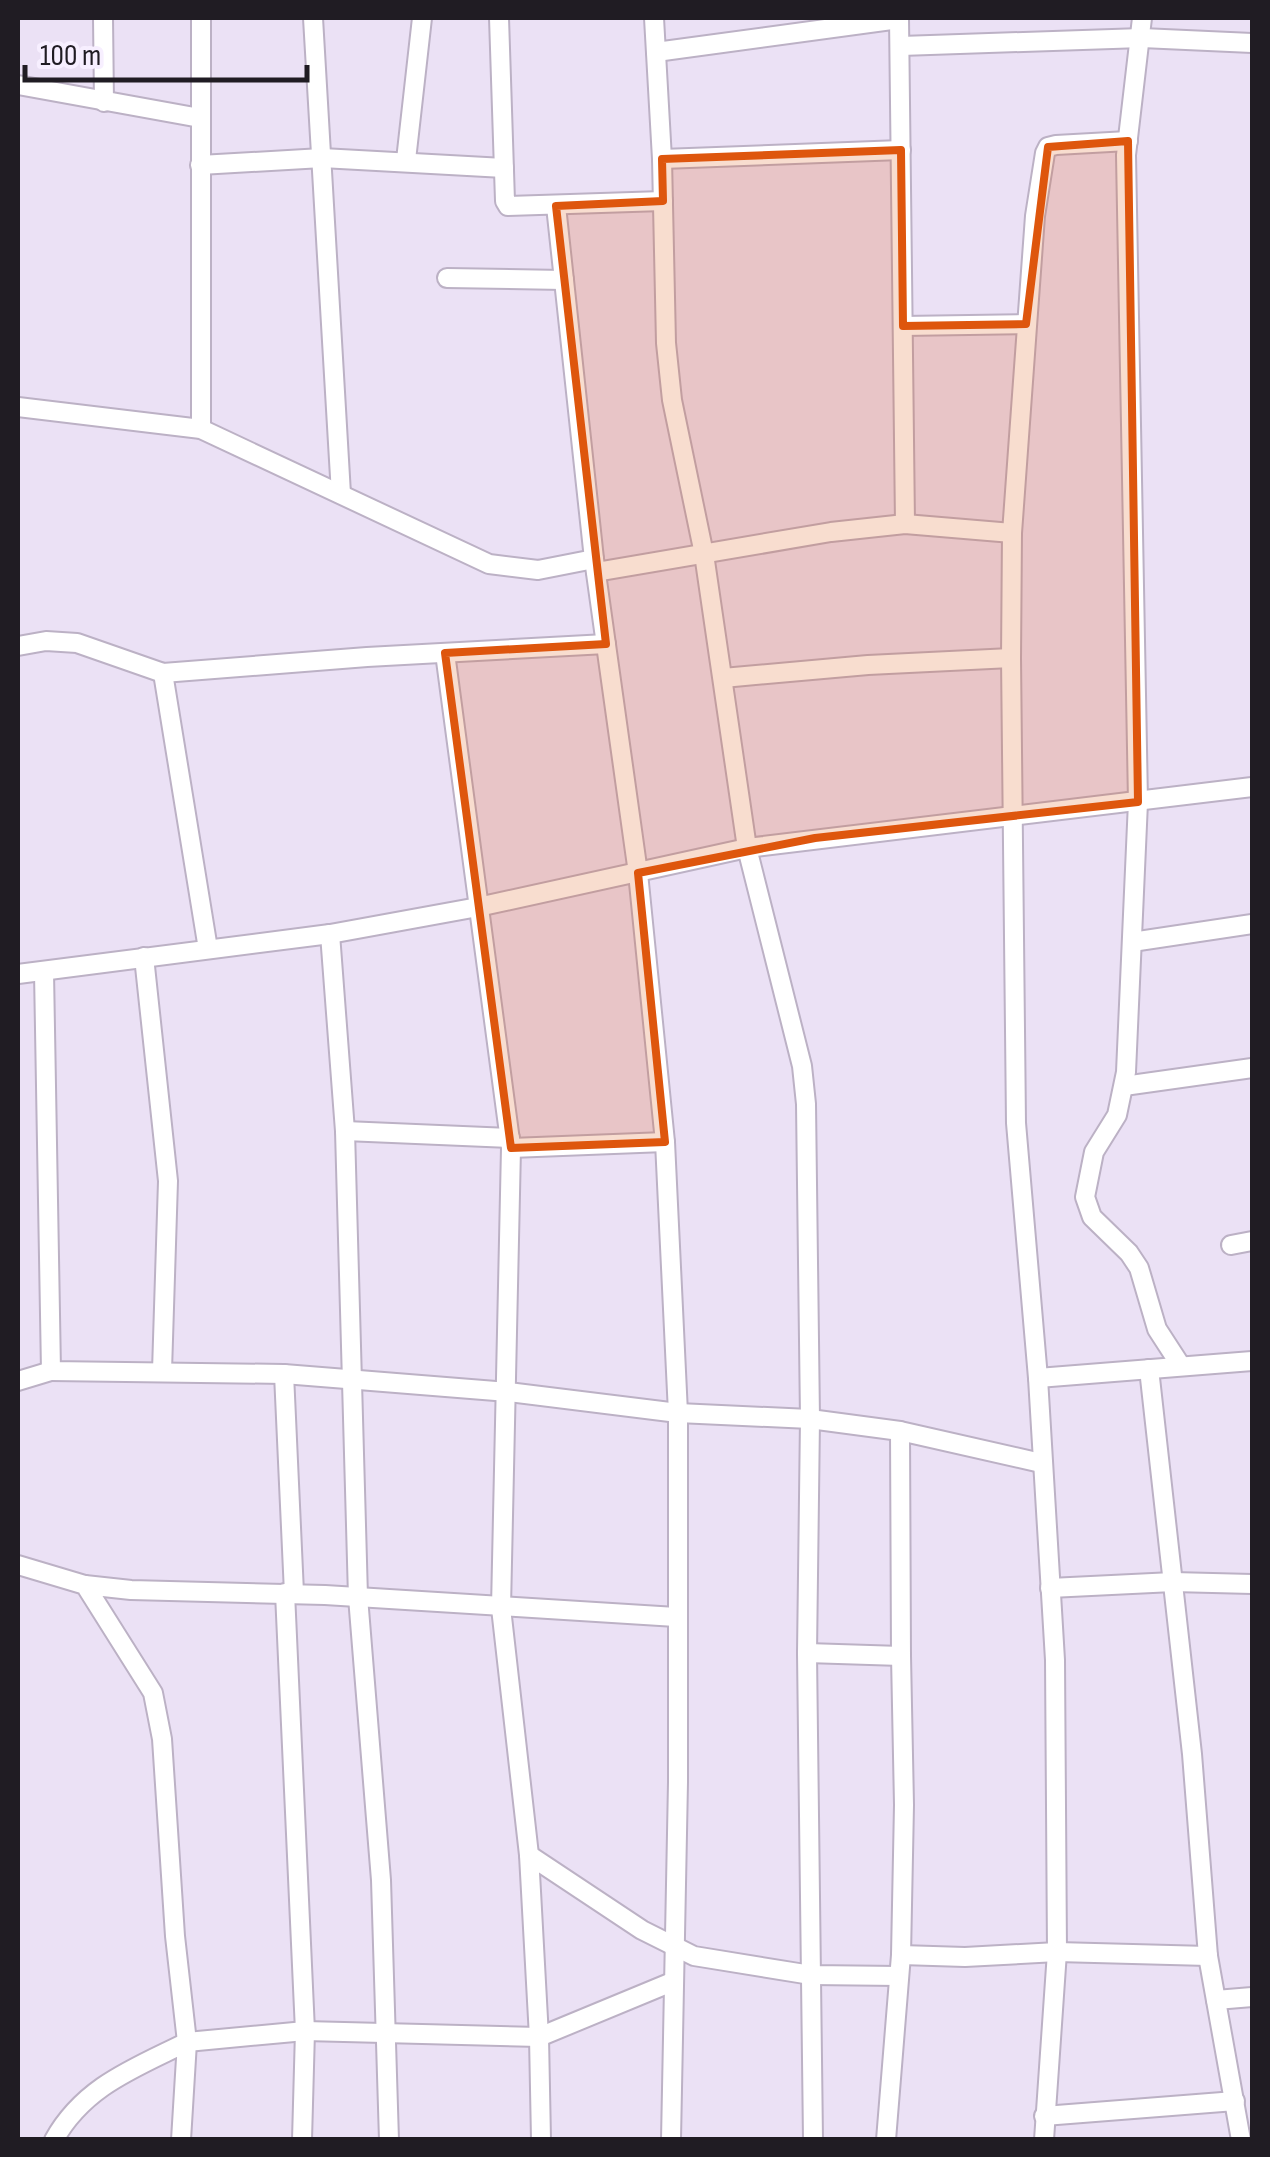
<svg xmlns="http://www.w3.org/2000/svg" width="1270" height="2157" viewBox="0 0 1270 2157" font-family="'Sofia Sans Condensed',sans-serif">
<style>
.lines{fill:none;stroke-linecap:round;stroke-linejoin:round}
.minor-casing{stroke:#bcb1c5;stroke-width:22}
.minor{stroke:#fff;stroke-width:18}
.marked{fill:#de560d;fill-opacity:0.2;stroke:#de560d;stroke-width:8;stroke-linejoin:round}
</style>
<rect width="100%" height="100%" fill="#ebe1f5"/>
<g class="lines">
<g class="minor-casing">
<g id="minor">
<polyline points="103,18 104,102"/>
<polyline points="313,18 341,494"/>
<polyline points="499,18 505,201 508,206 663,201"/>
<polyline points="654,18 662,159 666,343 672,400 704,554 747,848 802,1066 806,1104 810,1419 807,1653 813,2140"/>
<polyline points="899,18 905,524"/>
<polyline points="1142,18 1126,155 1138,802 1126,1072 1117,1115 1094,1152 1085,1197 1092,1217 1129,1253 1139,1268 1157,1329 1181,1366"/>
<polyline points="901,46 1142,38 1252,43"/>
<polyline points="656,52 899,19"/>
<polyline points="18,85 200,118"/>
<polyline points="662,159 901,150"/>
<polyline points="406,160 422,18"/>
<polyline points="200,165 322,158 504,168"/>
<polyline points="556,206 594,559 638,873 665,1142 678,1413 678,1782 671,2140"/>
<polyline points="447,278 564,280"/>
<polyline points="903,326 1026,324"/>
<polyline points="18,407 201,429 489,564 538,570 594,559"/>
<polyline points="201,429 201,18"/>
<polyline points="596,572 831,532 905,524 1012,533"/>
<polyline points="18,646 46,641 77,643 163,673 367,657 606,644"/>
<polyline points="445,653 511,1148 501,1608 529,1855 539,2037 541,2140"/>
<polyline points="163,673 208,949"/>
<polyline points="723,678 868,665 1011,658"/>
<polyline points="330,934 345,1131 358,1597 381,1880 389,2140"/>
<polyline points="1132,942 1252,924"/>
<polyline points="144,957 168,1181 162,1371"/>
<polyline points="44,972 51,1371 284,1374 508,1392 678,1413 810,1419 900,1431 1041,1463"/>
<polyline points="18,974 330,934 478,907 747,848 1252,787"/>
<polyline points="1124,1086 1252,1068"/>
<polyline points="345,1131 510,1138"/>
<polyline points="511,1148 665,1142"/>
<polyline points="1231,1245 1252,1241"/>
<polyline points="1149,1369 1192,1754 1208,1956 1241,2140"/>
<polyline points="284,1374 294,1593"/>
<polyline points="1038,1378 1252,1361"/>
<polyline points="18,1381 51,1371"/>
<polyline points="18,1565 85,1585 153,1693 162,1739 175,1936 187,2042 305,2031 539,2037 672,1982"/>
<polyline points="85,1585 131,1590 325,1595 676,1617"/>
<polyline points="1050,1588 1173,1582 1252,1584"/>
<polyline points="285,1593 305,2031 302,2140"/>
<polyline points="807,1653 901,1656 900,1431"/>
<polyline points="529,1855 642,1930 694,1956 811,1975 899,1976"/>
<polyline points="901,1955 965,1957 1057,1952 1208,1956"/>
<polyline points="1216,2000 1252,1997"/>
<polyline points="1044,2116 1235,2101"/>
<path d="M 54,2140 C 84,2086 135,2068 187,2042 L 181,2140"/>
<polyline points="886,2140 901,1955 904,1805 901,1656"/>
<polyline points="1044,2140 1057,1952 1055,1660 1038,1378 1016,1123 1011,658 1012,533 1035,216 1045,153 1048,147 1056,145 1128,141"/>
</g>
</g>
<use href="#minor" class="minor"/>
</g>
<path class="marked" d="M 1128,141 L 1138,802 L 815,838 L 638,873 L 665,1142 L 511,1148 L 445,653 L 606,644 L 556,206 L 663,201 L 662,159 L 901,150 L 903,326 L 1026,324 L 1048,147 Z"/>
<rect width="1270" height="2157" fill="none" stroke="#201c23" stroke-width="40"/>
<path d="M25 65v15h282v-15" fill="none" stroke="#201c23" stroke-width="5"/>
<text x="40" y="65" font-size="30" fill="#201c23" stroke="#f7efff" stroke-width="8" paint-order="stroke">100 m</text>
</svg>
